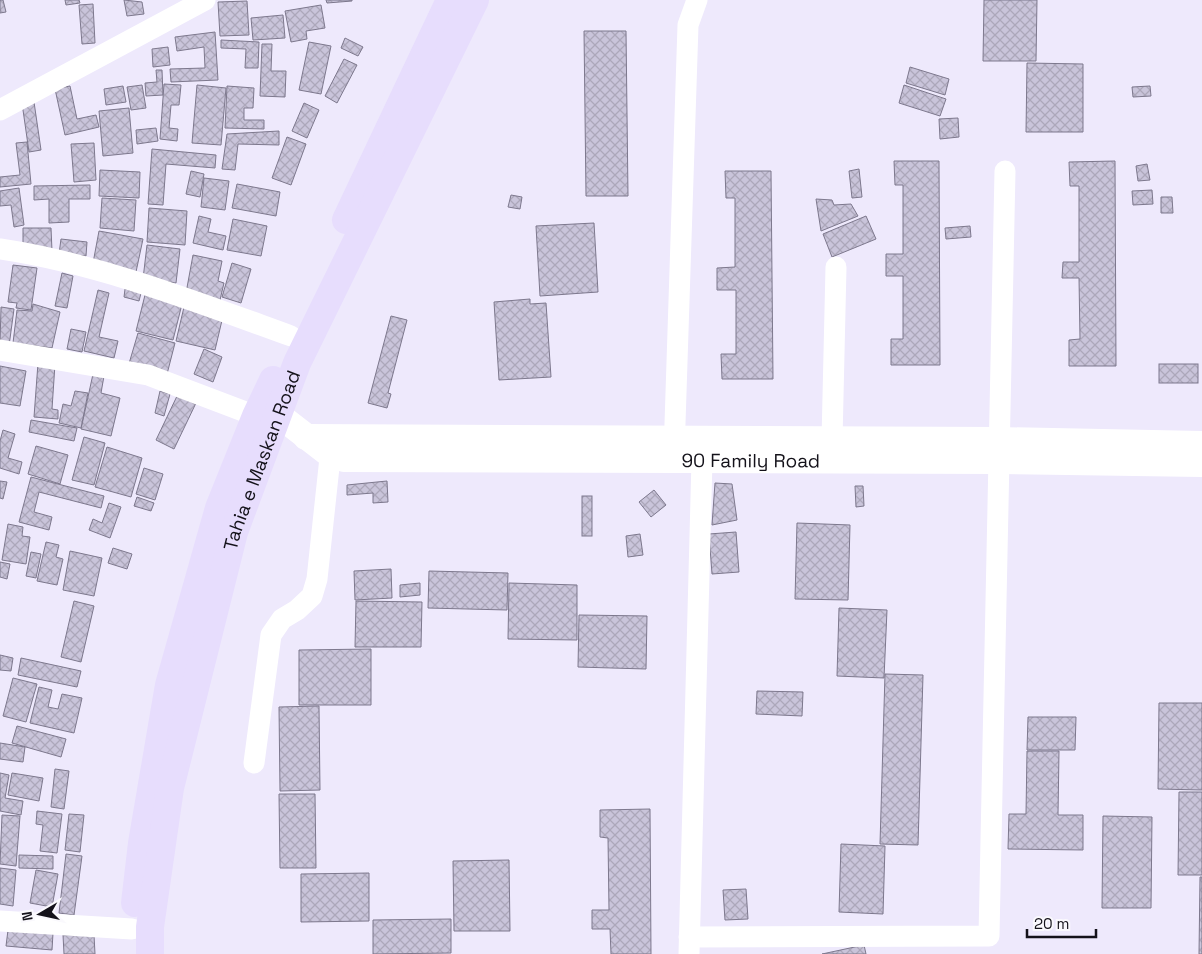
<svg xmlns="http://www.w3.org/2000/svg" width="1202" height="954" viewBox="0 0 1202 954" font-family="'Space Grotesk',sans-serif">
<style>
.building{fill:url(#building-cross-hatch);stroke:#7d788d}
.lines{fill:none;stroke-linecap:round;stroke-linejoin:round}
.minor{stroke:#fff;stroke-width:21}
.tertiary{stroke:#fff;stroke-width:26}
.secondary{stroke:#e7ddfd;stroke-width:28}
.labels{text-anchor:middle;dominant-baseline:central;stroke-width:4;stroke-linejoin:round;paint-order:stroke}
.street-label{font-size:19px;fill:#14121a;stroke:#faf9fd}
</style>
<defs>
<pattern id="building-cross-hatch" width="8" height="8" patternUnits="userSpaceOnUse" patternTransform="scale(1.25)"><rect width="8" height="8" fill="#c9c4da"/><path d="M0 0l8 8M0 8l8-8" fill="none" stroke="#aca7ba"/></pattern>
</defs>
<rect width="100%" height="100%" fill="#eee9fc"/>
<g class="building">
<polygon points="0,0 3,0 6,12 0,13"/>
<polygon points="65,0 79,0 80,3 66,5"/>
<polygon points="124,0 142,2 144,14 127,16"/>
<polygon points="326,0 352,0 352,1 327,3"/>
<polygon points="984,0 1037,0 1036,61 983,61"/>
<polygon points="247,1 249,35 220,36 218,2"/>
<polygon points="93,4 95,43 82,44 79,5"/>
<polygon points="321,5 325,28 306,31 307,39 291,42 285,11"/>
<polygon points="283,15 285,38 253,40 251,18"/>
<polygon points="584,31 626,31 628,196 586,196"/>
<polygon points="215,32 218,80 171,82 170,69 205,68 204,47 177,51 175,37"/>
<polygon points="345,38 363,47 358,56 341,48"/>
<polygon points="221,40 259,42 258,68 245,68 246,49 221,48"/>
<polygon points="309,42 331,46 321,94 299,90"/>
<polygon points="262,44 272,44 271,71 286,71 285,97 260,96"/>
<polygon points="168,47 170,65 153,67 152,49"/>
<polygon points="344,59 357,65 337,103 325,96"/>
<polygon points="1027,63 1083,64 1083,132 1026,132"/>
<polygon points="910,67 949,79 945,95 906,83"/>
<polygon points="156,70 162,70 163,95 146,96 145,83 157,82"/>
<polygon points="164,84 181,85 179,105 171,105 169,128 178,129 177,141 160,139"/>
<polygon points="142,85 146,108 131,110 127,87"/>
<polygon points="197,85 226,88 221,145 192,143"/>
<polygon points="904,85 946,99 940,116 899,103"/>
<polygon points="70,86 77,119 96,115 99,127 65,135 55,89"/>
<polygon points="123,86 126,102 106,105 104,89"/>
<polygon points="227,86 254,88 253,108 244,108 244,120 264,120 264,129 225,128"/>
<polygon points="1150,86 1151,96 1133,97 1132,87"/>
<polygon points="34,102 41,150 29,152 22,103"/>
<polygon points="304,103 319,110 307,138 292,131"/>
<polygon points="129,108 133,153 103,156 99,111"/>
<polygon points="958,118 959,137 940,139 939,119"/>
<polygon points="156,128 158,141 137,144 136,130"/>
<polygon points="279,131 279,145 238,144 235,170 222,169 227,134"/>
<polygon points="287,137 306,144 291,185 272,178"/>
<polygon points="27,142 31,184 0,187 0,177 20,175 16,143"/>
<polygon points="94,143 96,180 74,182 71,144"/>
<polygon points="152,149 216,155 215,168 166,164 163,205 148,204"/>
<polygon points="894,161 939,161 940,365 891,365 891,339 903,339 903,276 886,276 886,254 903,254 903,185 895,185"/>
<polygon points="1115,161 1116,366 1069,366 1069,340 1080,339 1079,278 1062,278 1063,262 1079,262 1079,186 1070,186 1069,162"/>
<polygon points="1147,164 1150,180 1138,181 1136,166"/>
<polygon points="859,169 862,197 852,198 849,171"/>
<polygon points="100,170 140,172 139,198 99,196"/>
<polygon points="191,171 204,174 200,197 186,194"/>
<polygon points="725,171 771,171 773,379 722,379 721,354 736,354 736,290 717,290 717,268 735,267 735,198 726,198"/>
<polygon points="204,178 229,181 225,210 201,207"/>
<polygon points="237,184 280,192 276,216 232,208"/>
<polygon points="90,185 90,199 69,199 69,222 49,223 49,199 34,200 34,186"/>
<polygon points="19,188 24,225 14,227 11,205 0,206 0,191"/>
<polygon points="1152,190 1153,204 1133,205 1132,191"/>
<polygon points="511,195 522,197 520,209 508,207"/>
<polygon points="1161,197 1172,197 1173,213 1161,213"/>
<polygon points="102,198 136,200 134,231 100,228"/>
<polygon points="816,199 832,200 834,205 851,204 858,216 821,231"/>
<polygon points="149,208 187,211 185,245 147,242"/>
<polygon points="199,216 211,219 208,232 226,236 223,250 193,243"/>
<polygon points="866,216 876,239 832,257 823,234"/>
<polygon points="233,219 267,226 261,256 227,250"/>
<polygon points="594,223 598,292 540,296 536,226"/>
<polygon points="970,226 971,237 946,239 945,228"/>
<polygon points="23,228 51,228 52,251 23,250"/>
<polygon points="99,231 143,239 136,272 93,263"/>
<polygon points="61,239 87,242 86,256 59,254"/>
<polygon points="147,245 180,249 176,283 143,279"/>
<polygon points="193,255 222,261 218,281 224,283 220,300 186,293"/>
<polygon points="232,263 251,269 241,303 222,297"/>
<polygon points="13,265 37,268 31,310 16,308 17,303 8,302"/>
<polygon points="62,273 73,276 67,308 55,306"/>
<polygon points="125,289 141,293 139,301 124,297"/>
<polygon points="98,290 109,293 99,337 118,341 114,358 84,351"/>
<polygon points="145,295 182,304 173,340 136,331"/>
<polygon points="530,299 530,304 546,303 551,377 499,380 494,302"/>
<polygon points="33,304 60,312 52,348 13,343 17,310 32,311"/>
<polygon points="1,307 14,309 9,346 0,344"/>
<polygon points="184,307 223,316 215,350 176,341"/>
<polygon points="391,316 407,320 388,393 391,394 387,408 368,403"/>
<polygon points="71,329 86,332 82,352 67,349"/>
<polygon points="138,333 175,343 166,378 128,367"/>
<polygon points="204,349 222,357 213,382 194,374"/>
<polygon points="38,363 55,364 52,409 58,410 58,419 34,417"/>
<rect x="1159" y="364" width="39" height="19"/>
<polygon points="0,366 26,371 20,406 0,403"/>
<polygon points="93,374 104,376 101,393 120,398 111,436 81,429"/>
<polygon points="75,391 88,393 81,428 59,423 63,404 71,406"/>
<polygon points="160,391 170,394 164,416 155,413"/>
<polygon points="178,394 196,403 174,449 156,440"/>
<polygon points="31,420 77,428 74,441 29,432"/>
<polygon points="3,430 15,434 8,458 22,462 19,474 0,468 0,441"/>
<polygon points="84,437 105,443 94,485 72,480"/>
<polygon points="36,446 68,455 60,484 28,474"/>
<polygon points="107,447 142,458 131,497 95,487"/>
<polygon points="144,468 163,474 155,500 136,494"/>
<polygon points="31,477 104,496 101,508 39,492 34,512 52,517 49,530 19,522"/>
<polygon points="0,481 7,482 3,499 0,498"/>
<polygon points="387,481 388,502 373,503 373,493 347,495 347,485"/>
<polygon points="715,483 732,484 737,520 712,525"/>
<polygon points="855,486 863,486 864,506 856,507"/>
<polygon points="654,490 666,505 651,517 639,502"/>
<rect x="582" y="496" width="10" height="40"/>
<polygon points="137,497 154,503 151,511 134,506"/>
<polygon points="109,503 121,507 110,538 89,530 93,519 102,523"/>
<polygon points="797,523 850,525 848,600 795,599"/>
<polygon points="8,524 23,527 22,536 30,537 26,564 2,560"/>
<polygon points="736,532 739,572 712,574 709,534"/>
<polygon points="640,534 643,555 628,557 626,536"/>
<polygon points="46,542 59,545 56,557 63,559 57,585 37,581"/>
<polygon points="113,548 132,554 127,569 108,563"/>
<polygon points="70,551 102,558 94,596 63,590"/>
<polygon points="31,552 41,554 36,578 26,576"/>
<polygon points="0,562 10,564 7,579 0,577"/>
<polygon points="391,569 392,598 355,600 354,571"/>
<polygon points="429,571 508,573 507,610 428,608"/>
<polygon points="420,583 420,595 400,597 400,585"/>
<polygon points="509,583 577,585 577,640 508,639"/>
<polygon points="74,601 94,606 81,662 61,657"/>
<polygon points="356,601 422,602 421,647 355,647"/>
<polygon points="839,608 887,610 884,678 837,676"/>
<polygon points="579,615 647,616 646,669 578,667"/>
<polygon points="371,649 371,705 299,705 299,650"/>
<polygon points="0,655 13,658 11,671 0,670"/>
<polygon points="21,658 81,671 77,687 18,675"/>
<polygon points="885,674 923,675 918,845 880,844"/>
<polygon points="13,678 37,684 26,722 3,716"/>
<polygon points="39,687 52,690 48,707 58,709 62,694 82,698 74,733 30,723"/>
<polygon points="757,691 803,692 802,716 756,714"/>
<polygon points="1159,703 1202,703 1202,790 1158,789"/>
<polygon points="319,706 320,790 280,791 279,707"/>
<polygon points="1028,717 1076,717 1075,750 1027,750"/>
<polygon points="17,726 66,739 61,757 12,743"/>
<polygon points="0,743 25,747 23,762 0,759"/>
<polygon points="1027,751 1059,751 1058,815 1083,815 1083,850 1008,849 1009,814 1026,814"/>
<polygon points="55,769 69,771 64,809 51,807"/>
<polygon points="0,773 9,775 5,798 23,801 21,815 0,811"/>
<polygon points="12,773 43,778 39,801 8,795"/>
<polygon points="1179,792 1202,792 1202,875 1178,875"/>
<polygon points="279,794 315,794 316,868 280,868"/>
<polygon points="650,809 651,954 611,954 610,929 592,929 592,910 609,910 608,838 600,837 600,810"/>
<polygon points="37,811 62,814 57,853 40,851 43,825 36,824"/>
<polygon points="69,814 84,815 80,852 65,850"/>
<polygon points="2,815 20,816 16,866 0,864"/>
<polygon points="1103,816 1152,817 1151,908 1102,908"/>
<polygon points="841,844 885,846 883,914 839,912"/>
<polygon points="66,854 82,856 74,915 59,913"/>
<polygon points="19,855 53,856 53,869 19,868"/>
<polygon points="509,860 510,931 454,931 453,861"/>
<polygon points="0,868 16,870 13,906 0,904"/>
<polygon points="36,870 58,874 52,907 30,903"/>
<polygon points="369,873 369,921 301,922 301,874"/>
<polygon points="1200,877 1202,877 1202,954 1199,954"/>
<polygon points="746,889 748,919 725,920 723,890"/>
<polygon points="451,919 451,953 373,954 373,920"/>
<polygon points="8,930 53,933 52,950 6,946"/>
<polygon points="63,935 94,935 95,954 64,954"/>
<polygon points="864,945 866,954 822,954"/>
</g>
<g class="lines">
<g class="minor">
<polyline points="0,110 205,0"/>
<path d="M 0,249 C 100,264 197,302 291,336"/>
<polyline points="0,350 148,375 256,416"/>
<polyline points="832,440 836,267"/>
<polyline points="674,454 688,25 697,0"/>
<polyline points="254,763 271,635 282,619 297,610 312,596 317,579 332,439"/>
<polyline points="0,921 132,929"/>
<polyline points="689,937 989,936 1005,171"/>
<polyline points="689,954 702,460"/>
</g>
<g class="tertiary">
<path id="s1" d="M 263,403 L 329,454 L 344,459 L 998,461 L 1202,464"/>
<polyline points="306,437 998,440 1202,444"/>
</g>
<g class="secondary">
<polyline points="346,220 450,0"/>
<polyline points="135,903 142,843 169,685 219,508 256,416 273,380"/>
<path id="s2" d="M 150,954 L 150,927 L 170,788 L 234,532 L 297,363 L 475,0"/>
</g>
</g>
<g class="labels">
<g class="street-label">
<text stroke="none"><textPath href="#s1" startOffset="506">90 Family Road</textPath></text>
<text stroke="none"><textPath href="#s2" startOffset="508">Tahia e Maskan Road</textPath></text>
</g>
</g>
<g transform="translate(40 914) rotate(261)" stroke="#faf9fd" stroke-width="4" paint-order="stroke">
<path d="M0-4L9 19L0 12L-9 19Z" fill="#14121a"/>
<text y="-8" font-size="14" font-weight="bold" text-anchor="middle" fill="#14121a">N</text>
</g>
<path d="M1027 929v8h69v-8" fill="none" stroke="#14121a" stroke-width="2.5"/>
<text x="1034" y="929" font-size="15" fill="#14121a" stroke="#faf9fd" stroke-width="4" paint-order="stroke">20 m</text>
</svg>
